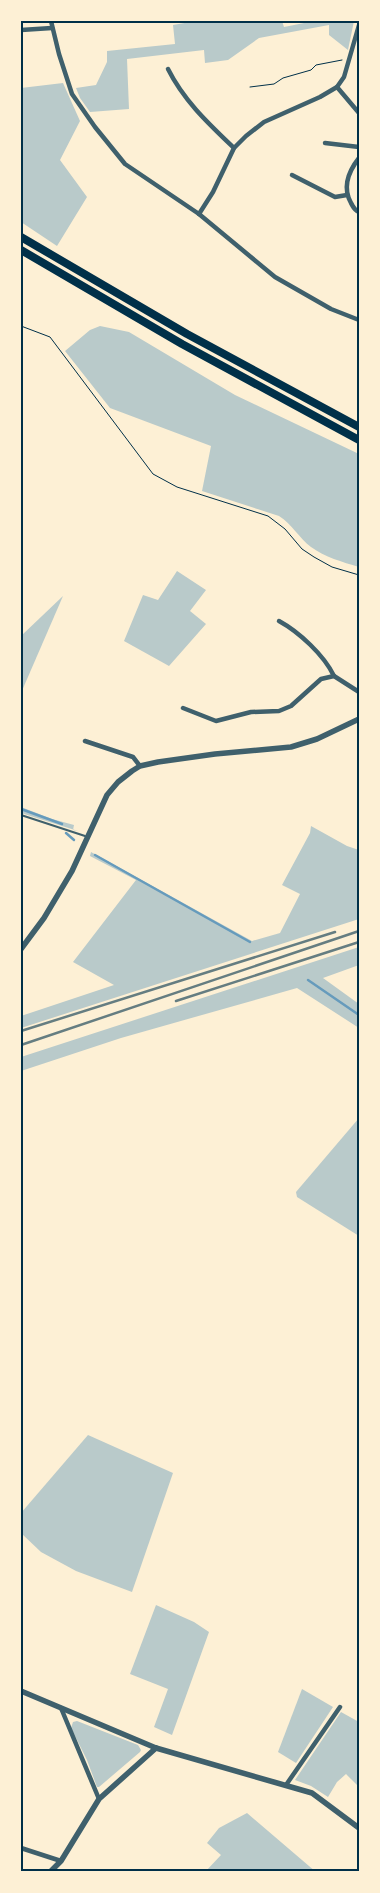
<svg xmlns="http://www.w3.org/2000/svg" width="380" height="1893" viewBox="0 0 380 1893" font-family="'Nunito Sans',sans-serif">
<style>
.green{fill:#b9caca}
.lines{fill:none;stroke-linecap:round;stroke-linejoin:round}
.stream{stroke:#669bbc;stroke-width:2.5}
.path{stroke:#003049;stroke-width:1}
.service{stroke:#3f606c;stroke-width:2}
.minor{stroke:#3f606c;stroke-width:4.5}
.tertiary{stroke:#3f606c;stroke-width:5.5}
.motorway{stroke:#003049;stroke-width:8}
.rail{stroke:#657d81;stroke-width:2.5}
.neatline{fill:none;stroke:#003049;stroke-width:2}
</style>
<rect width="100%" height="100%" fill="#fdf0d5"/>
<g class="green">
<polygon points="196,21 282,21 284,27 314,21 354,21 348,50 329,35 329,25 259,38 228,60 205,63 204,50 127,59 129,109 90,112 80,98 76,88 96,85 107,62 107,51 175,44 173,25"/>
<polygon points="63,83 80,121 60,160 87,197 57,246 21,222 21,88"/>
<path d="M 100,326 L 129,332 L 235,395 L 359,454 L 359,567 C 342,562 325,557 311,547 C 299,538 292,524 279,516 L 202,491 L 211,446 L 110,408 L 65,351 L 90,330 Z"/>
<polygon points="177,571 206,590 190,611 206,624 169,666 124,641 143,595 158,600"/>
<polygon points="63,596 21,693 21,636"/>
<polygon points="21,807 52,819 74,825 73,830 78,831 21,813"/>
<polygon points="311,826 347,846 359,850 359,919 21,1028 21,1016 114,985 73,962 136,880 90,856 91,852 252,941 280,933 300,894 282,885 310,833"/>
<polygon points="359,947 359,965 323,978 359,1004 359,1028 297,988 121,1038 21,1071 21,1057"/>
<polygon points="359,1118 359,1236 297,1197 296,1192"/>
<polygon points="88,1435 173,1473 132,1592 76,1571 41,1552 21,1533 21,1513"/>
<polygon points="156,1605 194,1622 209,1632 172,1735 154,1727 168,1689 130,1674"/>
<polygon points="302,1689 333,1707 296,1763 278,1752"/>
<polygon points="341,1712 359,1722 359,1785 358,1786 346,1774 337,1782 328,1797 311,1786 295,1780"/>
<polygon points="77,1721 138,1745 141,1750 140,1752 99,1787 97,1787 87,1760 71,1728 73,1722"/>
<polygon points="247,1813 316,1872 205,1872 221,1855 207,1843 219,1828"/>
</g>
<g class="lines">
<g class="stream">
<polyline points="21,809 62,824"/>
<polyline points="66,833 74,840"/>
<polyline points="95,855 250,942"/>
<polyline points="308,980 359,1015"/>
</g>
<g class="path">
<polyline points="250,87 274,84 283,78 311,70 316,65 342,60"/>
<polyline points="21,326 50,337 153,474 177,487 268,516 285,529 302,549 314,557 332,567 359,575"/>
</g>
<polyline class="service" points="21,815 85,836"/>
<g class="minor">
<polyline points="51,21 59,54 72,94 95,127 125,164 199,214 275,277 331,309 359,320"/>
<polyline points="21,30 52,28"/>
<path d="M 168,69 C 184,101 209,124 234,148"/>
<polyline points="337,87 359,113"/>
<polyline points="325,143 359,147"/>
<path d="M 359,158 C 348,172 342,187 351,203 C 354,208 354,210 359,212"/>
<polyline points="292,175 335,197 347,195"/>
<polyline points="199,214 213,192 234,148 246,136 264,122 320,97 337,87 344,77 359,25"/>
<path d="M 279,621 C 299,632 324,655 334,676"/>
<polyline points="183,708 216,721 251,712 279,711 291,706 321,679 334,676 359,692"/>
<polyline points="85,741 133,757 140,766"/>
<polyline points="61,1708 99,1799"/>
<polyline points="286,1785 340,1707"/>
<polyline points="21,1848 61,1861"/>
</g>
<g class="tertiary">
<polyline points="21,949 44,918 72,871 107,795 118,782 132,771 140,766 158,762 215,754 291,747 317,739 359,719"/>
<polyline points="21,1691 156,1748 312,1793 359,1828"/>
<polyline points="50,1872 61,1861 99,1799 156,1748"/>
</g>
<g class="motorway">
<polyline points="21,237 187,334 359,427"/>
<polyline points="21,250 182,344 359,440"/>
</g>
<g class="rail">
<polyline points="176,1001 359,942"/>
<polyline points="21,1031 335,932"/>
<polyline points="21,1045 359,931"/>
</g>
</g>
<rect width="380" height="1893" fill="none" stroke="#fdf0d5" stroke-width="45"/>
<rect x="22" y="22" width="336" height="1848" class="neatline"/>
</svg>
